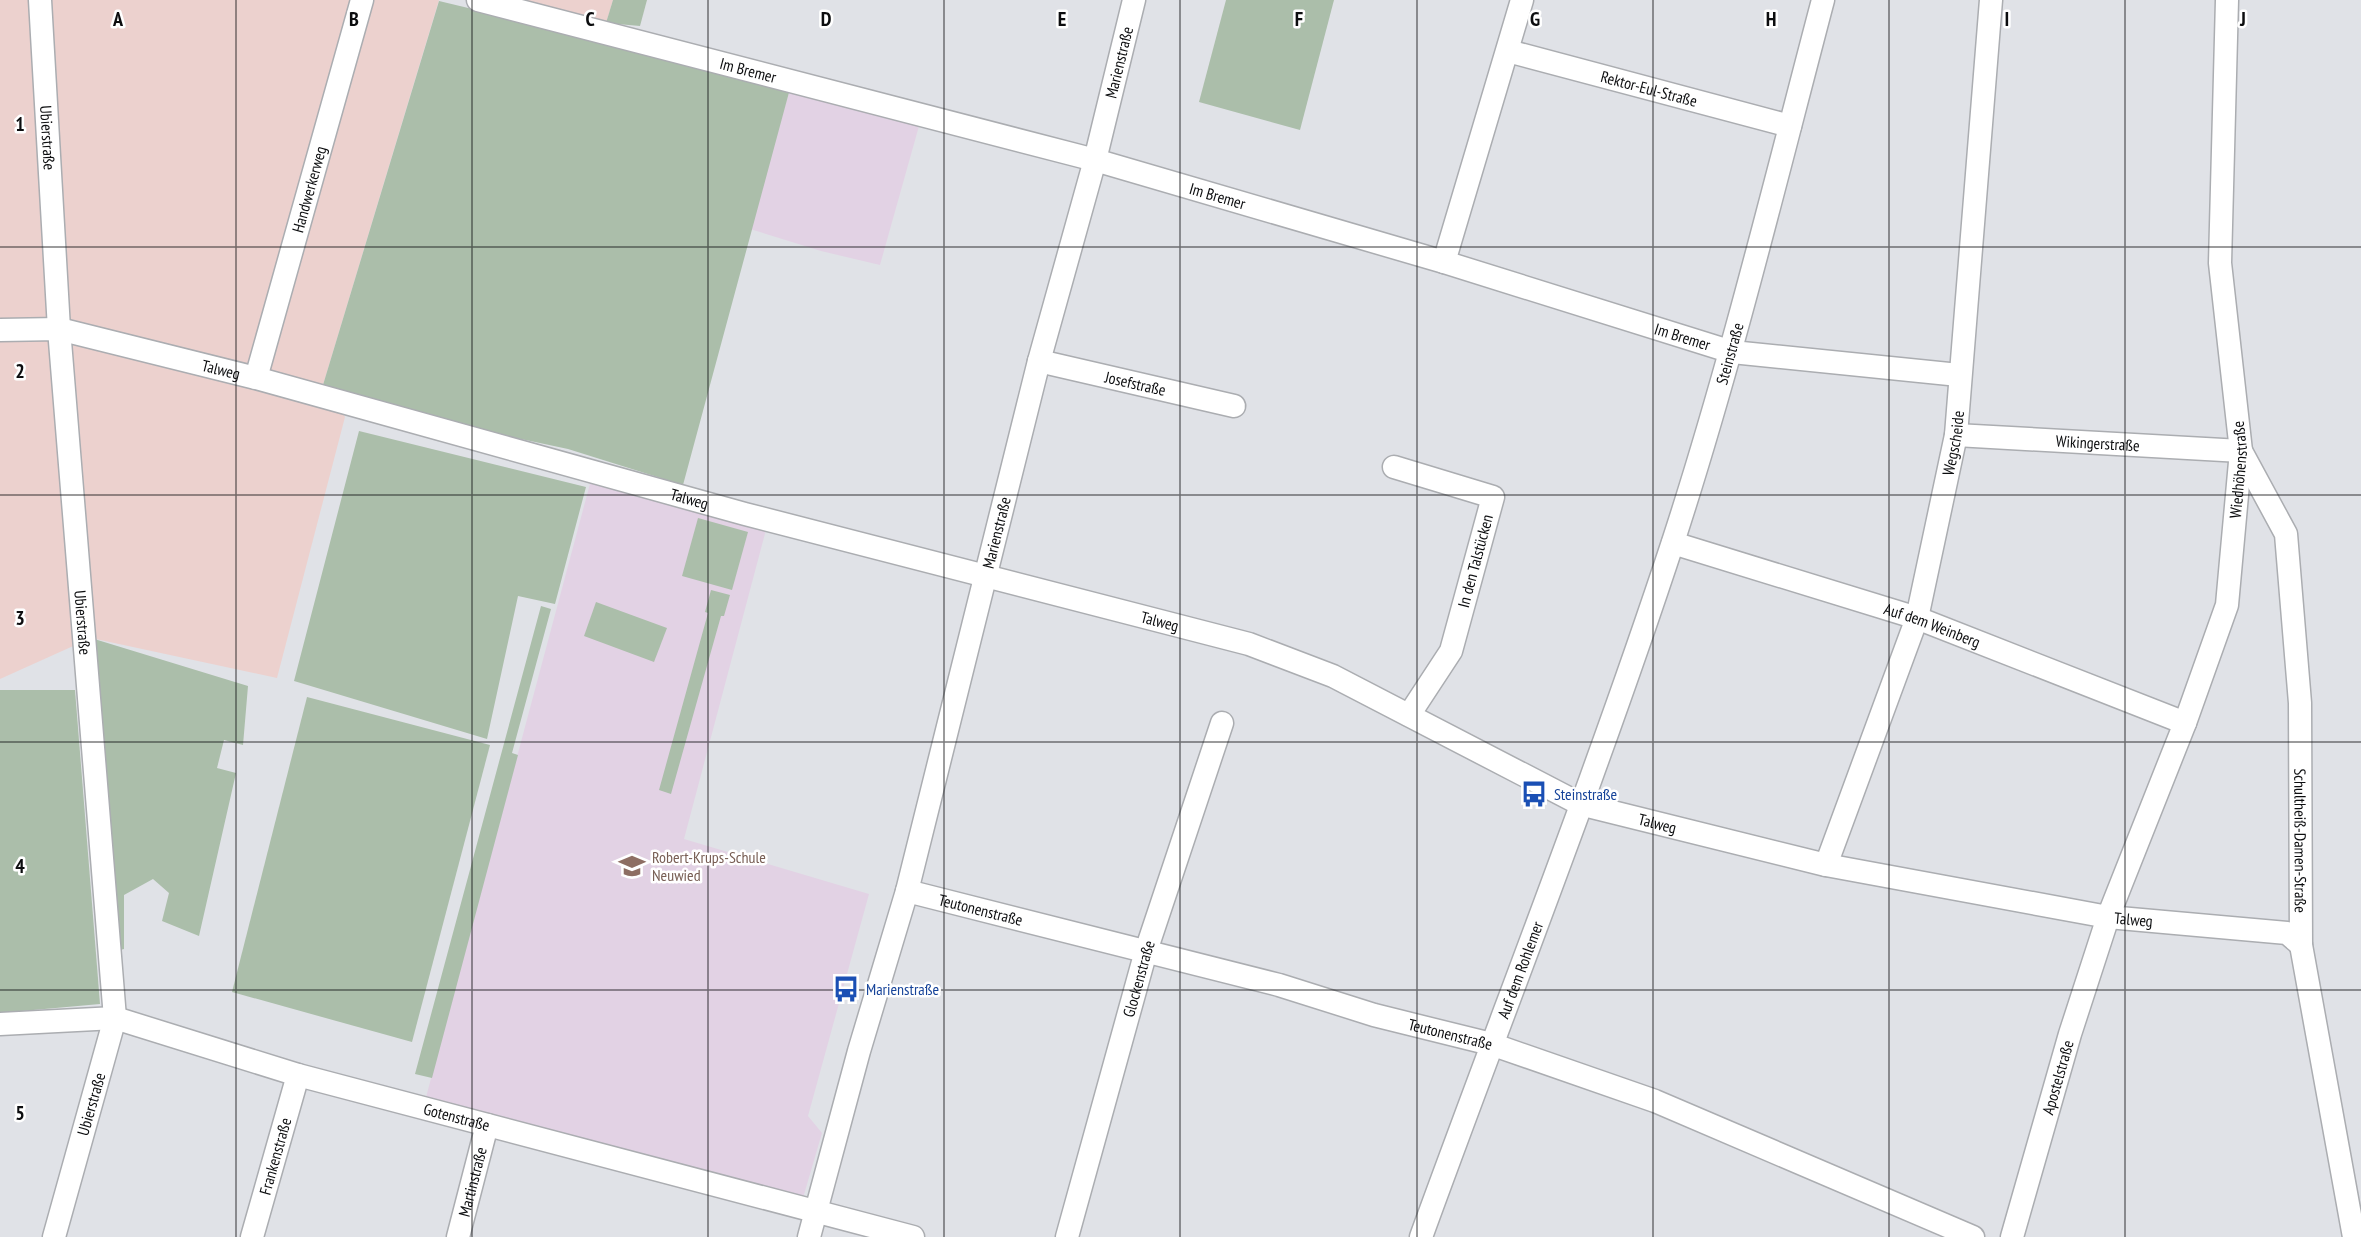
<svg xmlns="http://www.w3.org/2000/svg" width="2361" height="1237" viewBox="0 0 2361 1237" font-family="'PT Sans Narrow',sans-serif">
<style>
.commercial{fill:#ecd1ce}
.education{fill:#e2d2e4}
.green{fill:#abbeaa}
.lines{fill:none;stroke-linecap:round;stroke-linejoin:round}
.street-casing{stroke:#abadb1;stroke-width:25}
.street{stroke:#fff;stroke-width:22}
.grid{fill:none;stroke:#0c0d0f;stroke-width:1.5;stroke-opacity:0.55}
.labels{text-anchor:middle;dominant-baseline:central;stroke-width:5;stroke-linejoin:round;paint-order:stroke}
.street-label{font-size:16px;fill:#0c0d0f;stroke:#fff}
.transit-label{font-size:16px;fill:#164399;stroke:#fff;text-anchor:start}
.education-label{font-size:16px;fill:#785e54;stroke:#fff;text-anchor:start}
.grid-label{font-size:20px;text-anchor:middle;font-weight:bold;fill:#0c0d0f;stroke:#fff;stroke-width:5;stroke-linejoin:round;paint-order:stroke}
</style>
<rect width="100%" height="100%" fill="#e0e2e7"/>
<g class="commercial">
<polygon points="0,0 439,0 323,385 345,417 277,678 91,638 0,679"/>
<polygon points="514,0 613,0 606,23"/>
</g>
<g class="education">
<polygon points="791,85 919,126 880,265 821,251 750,229"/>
<polygon points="591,480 767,526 684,839 869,894 808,1116 822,1133 803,1198 425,1101"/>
</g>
<g class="green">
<polygon points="613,0 647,0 640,26 606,23"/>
<polygon points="1226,0 1334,0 1300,130 1199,102"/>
<polygon points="439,1 791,85 683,485 568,449 451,424 323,385"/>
<polygon points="359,431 586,487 555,604 518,596 487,739 294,681"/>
<polygon points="698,518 748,532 732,590 682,576"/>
<polygon points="711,590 730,595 724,616 721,616 671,794 659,790 708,613 705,612"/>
<polygon points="596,602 667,628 654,662 584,636"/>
<polygon points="541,606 551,609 512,753 518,755 432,1078 415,1074"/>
<polygon points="91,638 248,686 243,745 224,740 217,768 236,773 199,936 162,921 169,893 153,879 124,895 124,949 116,951"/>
<polygon points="0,690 75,690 100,1004 0,1013"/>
<polygon points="307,697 490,745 412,1042 232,992"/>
</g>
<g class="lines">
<g class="street-casing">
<g id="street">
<path id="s1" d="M 40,0 L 59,329 L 115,1018 L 54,1237"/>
<path id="s2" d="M 478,0 L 1095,160 L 1444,262 L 1732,352 L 1959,375"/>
<path id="s3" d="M 1508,51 L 1790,126"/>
<polyline points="1444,262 1522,0"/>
<path id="s4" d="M 0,330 L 59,329 L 256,378 L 745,514 L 1249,644 L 1333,676 L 1580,804 L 1826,865 L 2108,917 L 2287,933 L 2301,945"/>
<path id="s5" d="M 1039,361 L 1234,406"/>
<path id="s6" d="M 256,378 L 362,0"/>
<path id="s7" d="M 1956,435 L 2241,451 L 2286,534 L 2300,703 L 2301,945 L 2354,1237"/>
<polyline points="1394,467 1493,497 1451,651 1409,715"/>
<path id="s8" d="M 1673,543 L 1917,618 L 2185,723"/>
<path id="s9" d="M 1826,865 L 1917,618 L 1956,435 L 1991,0"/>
<path id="s10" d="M 907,891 L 1279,985 L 1374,1015 L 1491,1044 L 1655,1101 L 1973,1237"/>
<path id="s11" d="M 0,1024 L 115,1018 L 298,1075 L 913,1237"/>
<path id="s12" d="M 252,1237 L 298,1075"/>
<path id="s13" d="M 458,1237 L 487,1125"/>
<path id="s14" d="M 809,1237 L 859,1051 L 907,891 L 1039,361 L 1095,160 L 1134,0"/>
<path id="s15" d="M 1067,1237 L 1146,951 L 1222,723"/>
<path id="s16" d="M 1421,1237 C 1505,1006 1596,776 1673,542 C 1731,364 1775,182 1823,0"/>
<path id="s17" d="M 2012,1237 L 2070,1034 L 2108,917 L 2185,723 L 2227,605 L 2241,451 L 2220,263 L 2227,0"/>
</g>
</g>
<use href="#street" class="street"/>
</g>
<path class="grid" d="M 236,0 L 236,1237M 472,0 L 472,1237M 708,0 L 708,1237M 944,0 L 944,1237M 1180,0 L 1180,1237M 1417,0 L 1417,1237M 1653,0 L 1653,1237M 1889,0 L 1889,1237M 2125,0 L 2125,1237M 0,247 L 2361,247M 0,495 L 2361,495M 0,742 L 2361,742M 0,990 L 2361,990"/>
<defs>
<g id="bus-bare" transform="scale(2.07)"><path d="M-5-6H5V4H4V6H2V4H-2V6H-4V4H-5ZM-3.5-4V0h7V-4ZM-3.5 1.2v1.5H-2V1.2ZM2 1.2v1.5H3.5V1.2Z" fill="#1a4fb4" stroke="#fff" stroke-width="2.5" paint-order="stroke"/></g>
<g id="school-bare" transform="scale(2.07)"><path d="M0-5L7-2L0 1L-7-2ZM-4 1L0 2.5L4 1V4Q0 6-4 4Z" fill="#8d6e63" stroke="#fff" stroke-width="2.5" paint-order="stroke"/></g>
</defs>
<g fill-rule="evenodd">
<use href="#bus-bare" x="1534" y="794"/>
<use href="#school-bare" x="632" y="866"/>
<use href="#bus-bare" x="846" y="989"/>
</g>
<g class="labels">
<g class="street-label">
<text stroke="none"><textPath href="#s14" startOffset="1215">Marienstraße</textPath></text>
<text stroke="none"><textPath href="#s2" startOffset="279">Im Bremer</textPath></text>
<text stroke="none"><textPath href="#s3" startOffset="146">Rektor-Eul-Straße</textPath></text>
<text stroke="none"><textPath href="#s1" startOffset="138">Ubierstraße</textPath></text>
<text stroke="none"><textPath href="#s6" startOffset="196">Handwerkerweg</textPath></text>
<text stroke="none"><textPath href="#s2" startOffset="765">Im Bremer</textPath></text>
<text stroke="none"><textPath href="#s2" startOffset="1251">Im Bremer</textPath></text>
<text stroke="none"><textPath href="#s16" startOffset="936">Steinstraße</textPath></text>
<text stroke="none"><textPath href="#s4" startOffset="226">Talweg</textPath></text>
<text stroke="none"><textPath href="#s5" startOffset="99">Josefstraße</textPath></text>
<text stroke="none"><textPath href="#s9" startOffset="442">Wegscheide</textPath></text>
<text stroke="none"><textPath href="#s7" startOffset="142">Wikingerstraße</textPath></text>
<text stroke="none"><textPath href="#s17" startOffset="804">Wiedhöhenstraße</textPath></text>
<text stroke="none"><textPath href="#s4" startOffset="712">Talweg</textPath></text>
<text stroke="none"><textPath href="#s14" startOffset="729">Marienstraße</textPath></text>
<text transform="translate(1475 561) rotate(-75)">In den Talstücken</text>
<text stroke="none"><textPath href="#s4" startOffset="1198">Talweg</textPath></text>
<text stroke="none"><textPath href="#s1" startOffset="624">Ubierstraße</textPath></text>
<text stroke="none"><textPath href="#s8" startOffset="272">Auf dem Weinberg</textPath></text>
<text stroke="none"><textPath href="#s4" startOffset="1738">Talweg</textPath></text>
<text stroke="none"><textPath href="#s7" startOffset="687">Schultheiß-Damen-Straße</textPath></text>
<text stroke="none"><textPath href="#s10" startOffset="76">Teutonenstraße</textPath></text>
<text stroke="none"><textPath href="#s4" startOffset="2224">Talweg</textPath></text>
<text stroke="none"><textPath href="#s16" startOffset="285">Auf dem Rohlemer</textPath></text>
<text stroke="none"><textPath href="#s15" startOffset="268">Glockenstraße</textPath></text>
<text stroke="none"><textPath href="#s10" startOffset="562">Teutonenstraße</textPath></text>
<text stroke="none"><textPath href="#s17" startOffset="166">Apostelstraße</textPath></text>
<text transform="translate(91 1104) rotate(-74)">Ubierstraße</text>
<text stroke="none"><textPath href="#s11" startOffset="471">Gotenstraße</textPath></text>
<text stroke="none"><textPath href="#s12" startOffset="84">Frankenstraße</textPath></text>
<text stroke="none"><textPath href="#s13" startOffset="57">Martinstraße</textPath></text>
</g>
<g class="transit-label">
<text x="1554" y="794">Steinstraße</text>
<text x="866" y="989">Marienstraße</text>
</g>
<g class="education-label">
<text x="652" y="857">Robert-Krups-Schule<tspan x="652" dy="18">Neuwied</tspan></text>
</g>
</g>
<g class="grid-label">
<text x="118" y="26">A</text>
<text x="354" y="26">B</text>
<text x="590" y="26">C</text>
<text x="826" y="26">D</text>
<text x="1062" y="26">E</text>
<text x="1299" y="26">F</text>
<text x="1535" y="26">G</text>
<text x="1771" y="26">H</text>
<text x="2007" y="26">I</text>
<text x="2243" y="26">J</text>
<text x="20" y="131">1</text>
<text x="20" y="378">2</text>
<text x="20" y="625">3</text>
<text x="20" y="873">4</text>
<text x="20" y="1120">5</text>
</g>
</svg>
